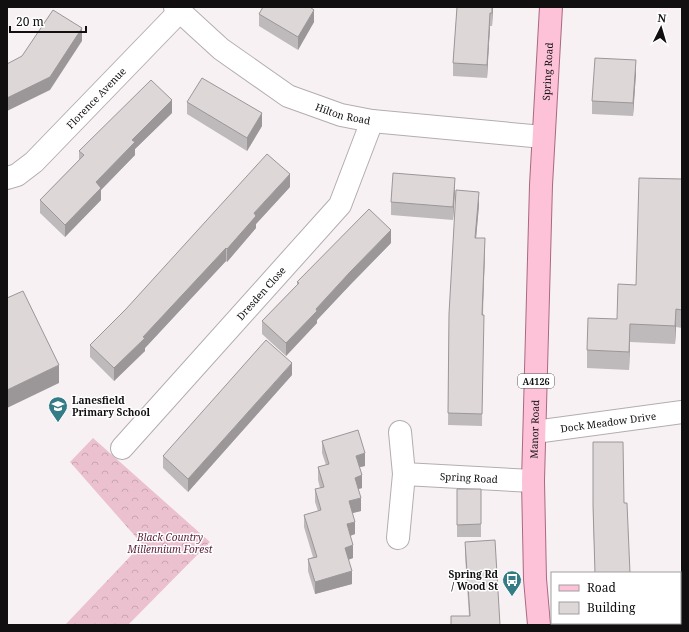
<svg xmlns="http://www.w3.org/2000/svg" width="689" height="632" viewBox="0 0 689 632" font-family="'Noto Serif',serif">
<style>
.forest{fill:url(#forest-crowns)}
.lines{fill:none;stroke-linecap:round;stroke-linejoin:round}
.minor-casing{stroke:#b3adaf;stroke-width:24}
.primary-casing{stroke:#a96981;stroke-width:24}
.minor{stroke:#fff;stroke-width:22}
.primary{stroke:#fdc2d8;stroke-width:22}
.wall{fill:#beb9ba}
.shaded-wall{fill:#9b9697}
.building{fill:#ddd7d8;stroke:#9b9697}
.labels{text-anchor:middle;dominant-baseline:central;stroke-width:3;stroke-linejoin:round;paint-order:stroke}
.shield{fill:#fff;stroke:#585757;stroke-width:1}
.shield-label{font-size:9px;font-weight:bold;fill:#110f0f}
.street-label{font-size:10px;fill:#110f0f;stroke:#fff}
.poi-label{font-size:10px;font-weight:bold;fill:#110f0f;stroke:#fff;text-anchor:start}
.park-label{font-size:10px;font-style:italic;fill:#5f223c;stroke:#fff}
</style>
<defs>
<pattern id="forest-crowns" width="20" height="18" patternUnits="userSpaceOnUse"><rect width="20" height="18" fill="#ecc1cf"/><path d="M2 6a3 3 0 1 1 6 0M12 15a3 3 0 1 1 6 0" fill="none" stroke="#c9a5b1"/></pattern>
</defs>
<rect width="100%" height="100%" fill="#f8f1f3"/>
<polygon class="forest" points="93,438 210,542 128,625 65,625 142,544 70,462"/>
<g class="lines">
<g class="minor-casing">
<g id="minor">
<path id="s1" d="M 175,7 L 221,49 L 288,96 L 341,115 L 372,121 L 543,137"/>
<path id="s2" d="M 7,178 L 17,175 L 34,162 L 180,11"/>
<path id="s3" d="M 535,432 L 682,412"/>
<path id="s4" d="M 122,448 L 340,205 L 372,121"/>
<path id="s5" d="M 404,474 L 533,481"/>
<polyline points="398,538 404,474 400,432"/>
</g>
</g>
<g class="primary-casing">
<g id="primary">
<path id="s6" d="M 539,625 L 535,579 L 533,481 L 541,185 L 551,7"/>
</g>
</g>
<use href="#minor" class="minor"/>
<use href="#primary" class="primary"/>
</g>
<g class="wall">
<polygon points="457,7 493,7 492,26 490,26 487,78 453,76 453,63"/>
<polygon points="259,14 314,22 298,50 259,26"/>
<polygon points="636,73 633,116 592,114 592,101"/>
<polygon points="187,102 262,126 247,151 187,114"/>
<polygon points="172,113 135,149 135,155 101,190 101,200 65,237 40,213 40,200 79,160 79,151"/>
<polygon points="682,179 682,328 676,327 675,344 630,342 629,370 587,368 587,350 617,319 636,285"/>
<polygon points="290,187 256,224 256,228 227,262 226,261 145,348 145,351 114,381 90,357 90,345"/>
<polygon points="455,191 453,220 391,215 391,202"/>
<polygon points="479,205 476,238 485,251 483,315 482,426 448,425 449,314"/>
<polygon points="391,243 350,285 317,320 317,323 286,356 262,334 262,321 297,285 297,282"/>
<polygon points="292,375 188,492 163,468 163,456"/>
<polygon points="322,441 365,466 360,467 362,488 358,489 361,511 352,513 355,534 350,536 353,558 348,560 352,584 315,594 308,571 308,559 313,557 304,527 304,515 318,511 315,502 315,489 320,488 318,480 318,467 326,465 322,453"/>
<polygon points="593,442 624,503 630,573 595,573 593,518"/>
<rect x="457" y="489" width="24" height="48"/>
<polygon points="465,542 500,625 451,625 451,616 469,616 465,555"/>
</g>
<g class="shaded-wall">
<polygon points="492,7 493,7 492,26"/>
<polygon points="314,10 314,22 298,50 298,37"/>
<polygon points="490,13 490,26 487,78 487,65"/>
<polygon points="82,28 82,41 50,90 7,111 7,98"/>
<polygon points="636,60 636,73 633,116 633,103"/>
<polygon points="172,100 172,113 135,149 135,155 101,190 101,200 65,237 65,225 96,182 132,140"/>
<polygon points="262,113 262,126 247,151 247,138"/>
<polygon points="290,174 290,187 256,224 256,228 227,262 227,249 254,213"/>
<polygon points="455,178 455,191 453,220 453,207"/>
<polygon points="479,192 479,205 475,250 475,238"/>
<polygon points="391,230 391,243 350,285 317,320 317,323 286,356 286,343 316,309 350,272"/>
<polygon points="485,238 485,251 482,327 482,315"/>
<polygon points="226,248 226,261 145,348 145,351 114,381 114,368"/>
<polygon points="676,309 676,327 675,344 675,326"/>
<polygon points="630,324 630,342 629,370 629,352"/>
<polygon points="292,363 292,375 188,492 188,479"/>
<polygon points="59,365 59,383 7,408 7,390"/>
<polygon points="365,453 365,466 356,468 356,456"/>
<polygon points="362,475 362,488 355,490 355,478"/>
<polygon points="361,498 361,511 349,514 349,501"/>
<polygon points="355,522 355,534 347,537 347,524"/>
<polygon points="353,545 353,558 345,561 345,548"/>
<polygon points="352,571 352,584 315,594 315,582"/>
</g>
<g class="building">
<polygon points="263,7 310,7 314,10 298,37 259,14"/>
<polygon points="457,7 492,7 492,13 490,13 487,65 453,63"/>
<polygon points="53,10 82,28 50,77 7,98 7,64 22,56"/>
<polygon points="595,58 636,60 633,103 592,101"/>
<polygon points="202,78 262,113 247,138 187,102"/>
<polygon points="151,80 172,100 132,140 135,142 96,182 101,188 65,225 40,200 84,155 79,151"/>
<polygon points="267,154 290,174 254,213 256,216 227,249 226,248 143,337 145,338 114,368 90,345 126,309"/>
<polygon points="393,173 455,178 453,207 391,202"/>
<polygon points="639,178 682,179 682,310 676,309 675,326 630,324 629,352 587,350 588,318 617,319 618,284 636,285"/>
<polygon points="456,190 479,192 475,238 485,238 482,315 484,315 482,414 448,413 449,314"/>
<polygon points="369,209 391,230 350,272 316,309 317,311 286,343 262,321 299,283 297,282"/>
<polygon points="23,291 59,365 7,390 7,298"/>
<polygon points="266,340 292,363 188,479 163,456"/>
<polygon points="358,430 365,453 356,456 362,475 355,478 361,498 349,501 355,522 347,524 353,545 345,548 352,571 315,582 308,559 317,557 304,515 321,510 315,489 324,487 318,467 329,464 322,441"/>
<polygon points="593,442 623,442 624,503 627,503 630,573 595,573 593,505"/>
<polygon points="457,489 481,489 481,524 457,525"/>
<polygon points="495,540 500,625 451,625 451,616 470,616 465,542"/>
<polygon points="587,623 620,623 620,625 588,625"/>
</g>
<defs>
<g id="school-pin" transform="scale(1)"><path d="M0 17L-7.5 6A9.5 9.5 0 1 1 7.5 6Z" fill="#357d86" stroke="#fff"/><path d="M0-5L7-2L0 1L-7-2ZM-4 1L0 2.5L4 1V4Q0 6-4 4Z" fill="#fff"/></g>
<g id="bus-pin" transform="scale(1)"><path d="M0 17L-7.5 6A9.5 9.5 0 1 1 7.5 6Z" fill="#357d86" stroke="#fff"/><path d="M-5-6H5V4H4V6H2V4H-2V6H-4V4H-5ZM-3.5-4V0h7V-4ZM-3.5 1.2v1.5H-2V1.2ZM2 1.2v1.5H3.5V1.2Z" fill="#fff"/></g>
</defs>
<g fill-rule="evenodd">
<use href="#school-pin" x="58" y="406"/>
<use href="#bus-pin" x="512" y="580"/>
</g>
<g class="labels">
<rect class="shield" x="518" y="374" width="36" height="14" rx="3"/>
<g class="shield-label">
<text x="536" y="381">A4126</text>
</g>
<g class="street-label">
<text stroke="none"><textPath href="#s6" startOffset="554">Spring Road</textPath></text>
<text stroke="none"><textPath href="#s2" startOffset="121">Florence Avenue</textPath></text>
<text stroke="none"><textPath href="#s1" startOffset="202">Hilton Road</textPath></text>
<text stroke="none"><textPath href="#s4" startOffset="208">Dresden Close</textPath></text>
<text stroke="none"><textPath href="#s3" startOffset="74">Dock Meadow Drive</textPath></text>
<text stroke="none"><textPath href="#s6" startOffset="196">Manor Road</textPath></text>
<text stroke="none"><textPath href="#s5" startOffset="65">Spring Road</textPath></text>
</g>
<g class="poi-label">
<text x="72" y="400">Lanesfield<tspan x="72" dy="12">Primary School</tspan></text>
<text x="498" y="574" text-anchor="end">Spring Rd<tspan x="498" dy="12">/ Wood St</tspan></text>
</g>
<g class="park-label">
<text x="170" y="537">Black Country<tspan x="170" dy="12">Millennium Forest</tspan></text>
</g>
</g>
<rect width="689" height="632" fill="none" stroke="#110f0f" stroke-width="16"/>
<rect x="551" y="572" width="130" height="52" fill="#ffffff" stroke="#a09f9f"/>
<rect x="559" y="585" width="20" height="6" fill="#fdc2d8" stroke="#a09f9f"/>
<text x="587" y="592" font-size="12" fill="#110f0f">Road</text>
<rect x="559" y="602" width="20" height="12" fill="#ddd7d8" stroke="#a09f9f"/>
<text x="587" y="612" font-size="12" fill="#110f0f">Building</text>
<g transform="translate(661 28) rotate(5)" stroke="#ffffff" stroke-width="3" paint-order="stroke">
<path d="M0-3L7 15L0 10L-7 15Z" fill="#110f0f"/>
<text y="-6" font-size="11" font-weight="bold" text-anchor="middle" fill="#110f0f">N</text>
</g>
<path d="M10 26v6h76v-6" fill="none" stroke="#110f0f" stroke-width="2"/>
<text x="16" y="26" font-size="12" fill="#110f0f" stroke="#ffffff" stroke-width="3" paint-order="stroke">20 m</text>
</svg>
